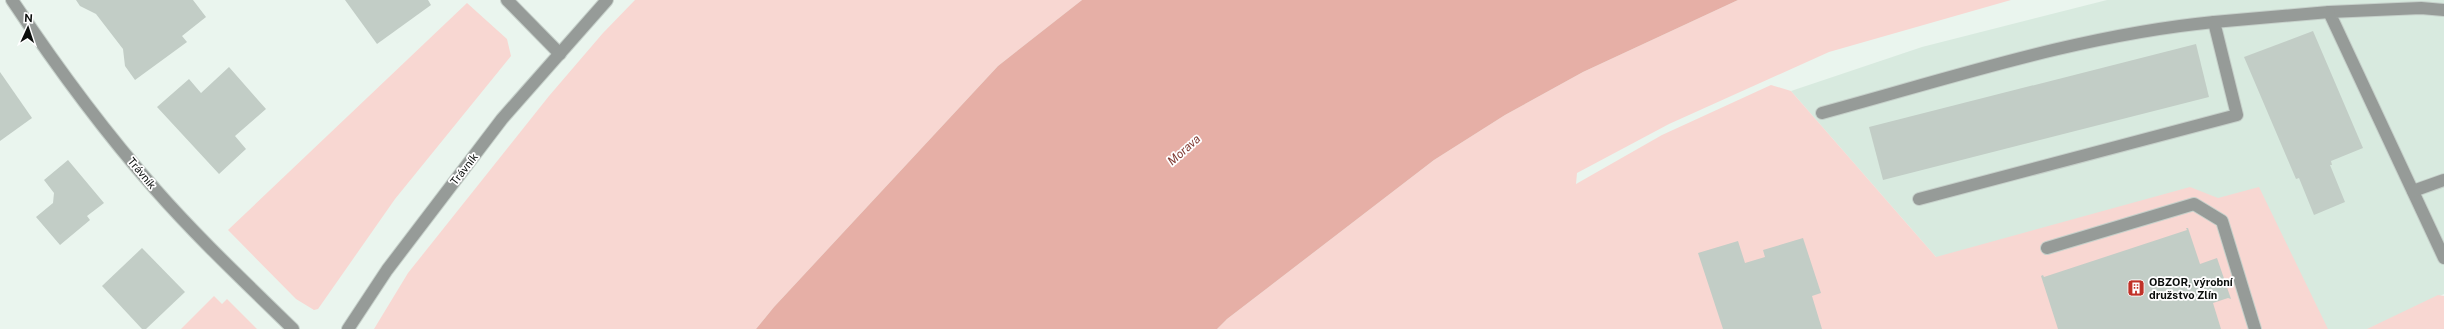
<svg xmlns="http://www.w3.org/2000/svg" width="2444" height="329" viewBox="0 0 2444 329" font-family="'Public Sans',sans-serif">
<style>
.built{fill:#d8eadf}
.green{fill:#f8d7d2}
.water{fill:#e6afa6}
.building{fill:#c2cdc6}
.lines{fill:none;stroke-linecap:round;stroke-linejoin:round}
.minor-casing{stroke:#c6d0ca;stroke-width:14}
.minor{stroke:#969b98;stroke-width:12}
.labels{text-anchor:middle;dominant-baseline:central;stroke-width:3.5;stroke-linejoin:round;paint-order:stroke}
.street-label{font-size:11px;fill:#0b0e0c;stroke:#fff}
.poi-label{font-size:11px;font-weight:bold;fill:#0b0e0c;stroke:#fff;text-anchor:start}
.water-label{font-size:12px;font-style:italic;fill:#813c34;stroke:#fff}
</style>
<rect width="100%" height="100%" fill="#eaf5ee"/>
<polygon class="built" points="2107,0 2444,0 2444,294 2368,329 2059,329 1936,257 1791,91 1922,47"/>
<g class="green">
<polygon points="635,0 1082,0 998,66 774,307 756,329 374,329 408,273 549,96 603,33"/>
<polygon points="1738,0 2011,0 1829,52 1669,124 1577,173 1576,184 1662,135 1771,85 1791,91 1936,257 2190,187 2218,198 2259,187 2328,329 1217,329 1227,319 1434,160 1505,115 1583,72"/>
<polygon points="467,3 507,39 511,56 395,199 318,309 314,310 296,299 228,230"/>
<polygon points="2438,295 2444,296 2444,329 2367,329"/>
<polygon points="214,296 222,304 227,299 257,329 181,329"/>
</g>
<polygon class="water" points="1082,0 1738,0 1583,72 1505,115 1434,160 1227,319 1217,329 756,329 774,307 998,66"/>
<g class="building">
<polygon points="76,0 193,0 206,17 182,36 187,42 135,80 125,66 123,49 96,14 80,6"/>
<polygon points="345,0 428,0 431,5 377,44"/>
<polygon points="2313,31 2363,148 2331,161 2332,165 2330,165 2345,202 2314,215 2299,178 2296,179 2244,57"/>
<polygon points="2196,44 2209,97 1883,180 1869,127"/>
<polygon points="229,67 266,109 235,136 246,149 219,174 157,107 189,79 201,93"/>
<polygon points="0,72 32,118 0,141"/>
<polygon points="68,160 104,203 87,216 90,220 60,245 36,217 53,203 54,193 44,180"/>
<polygon points="2186,228 2188,228 2200,264 2217,258 2231,299 2228,298 2213,303 2221,329 2058,329 2041,276 2043,275 2044,277 2187,230"/>
<polygon points="1803,238 1821,293 1812,296 1822,329 1723,329 1698,253 1738,241 1745,263 1765,257 1763,250"/>
<polygon points="142,248 185,292 146,329 142,329 102,286"/>
</g>
<g class="lines">
<g class="minor-casing">
<g id="minor">
<path d="M 12,0 C 56,66 102,129 155,189 C 198,238 246,283 293,329"/>
<polyline points="507,0 560,54"/>
<polyline points="2444,10 2421,8 2329,12 2444,258"/>
<path d="M 1822,113 C 1951,78 2080,35 2214,22"/>
<polyline points="2413,191 2444,180"/>
<polyline points="1919,199 2237,115 2214,22 2329,12"/>
<polyline points="2047,248 2194,204 2222,221 2255,329"/>
<polyline points="348,329 387,270 502,119 607,0"/>
</g>
</g>
<use href="#minor" class="minor"/>
</g>
<defs>
<g id="building-square" transform="scale(0.9)"><rect x="-9" y="-9" width="18" height="18" rx="4" fill="#c03228" stroke="#fff"/><path d="M-4-6H4V6H1V3H-1V6H-4ZM-2.5-4.3h1.7v1.8h-1.7ZM.8-4.3h1.7v1.8H.8ZM-2.5-1h1.7V.8h-1.7ZM.8-1h1.7V.8H.8Z" fill="#fff"/></g>
</defs>
<g fill-rule="evenodd">
<use href="#building-square" x="2136" y="288"/>
</g>
<g class="labels">
<g class="street-label">
<text transform="translate(464 169) rotate(-52)">Trávník</text>
<text transform="translate(142 173) rotate(50)">Trávník</text>
</g>
<g class="poi-label">
<text x="2149" y="282">OBZOR, výrobní<tspan x="2149" dy="13">družstvo Zlín</tspan></text>
</g>
<g class="water-label">
<text transform="translate(1184 150) rotate(-42)">Morava</text>
</g>
</g>
<g transform="translate(28 28) rotate(3)" stroke="#ffffff" stroke-width="3" paint-order="stroke">
<path d="M0-3L7 15L0 10L-7 15Z" fill="#0b0e0c"/>
<text y="-6" font-size="11" font-weight="bold" text-anchor="middle" fill="#0b0e0c">N</text>
</g>
</svg>
